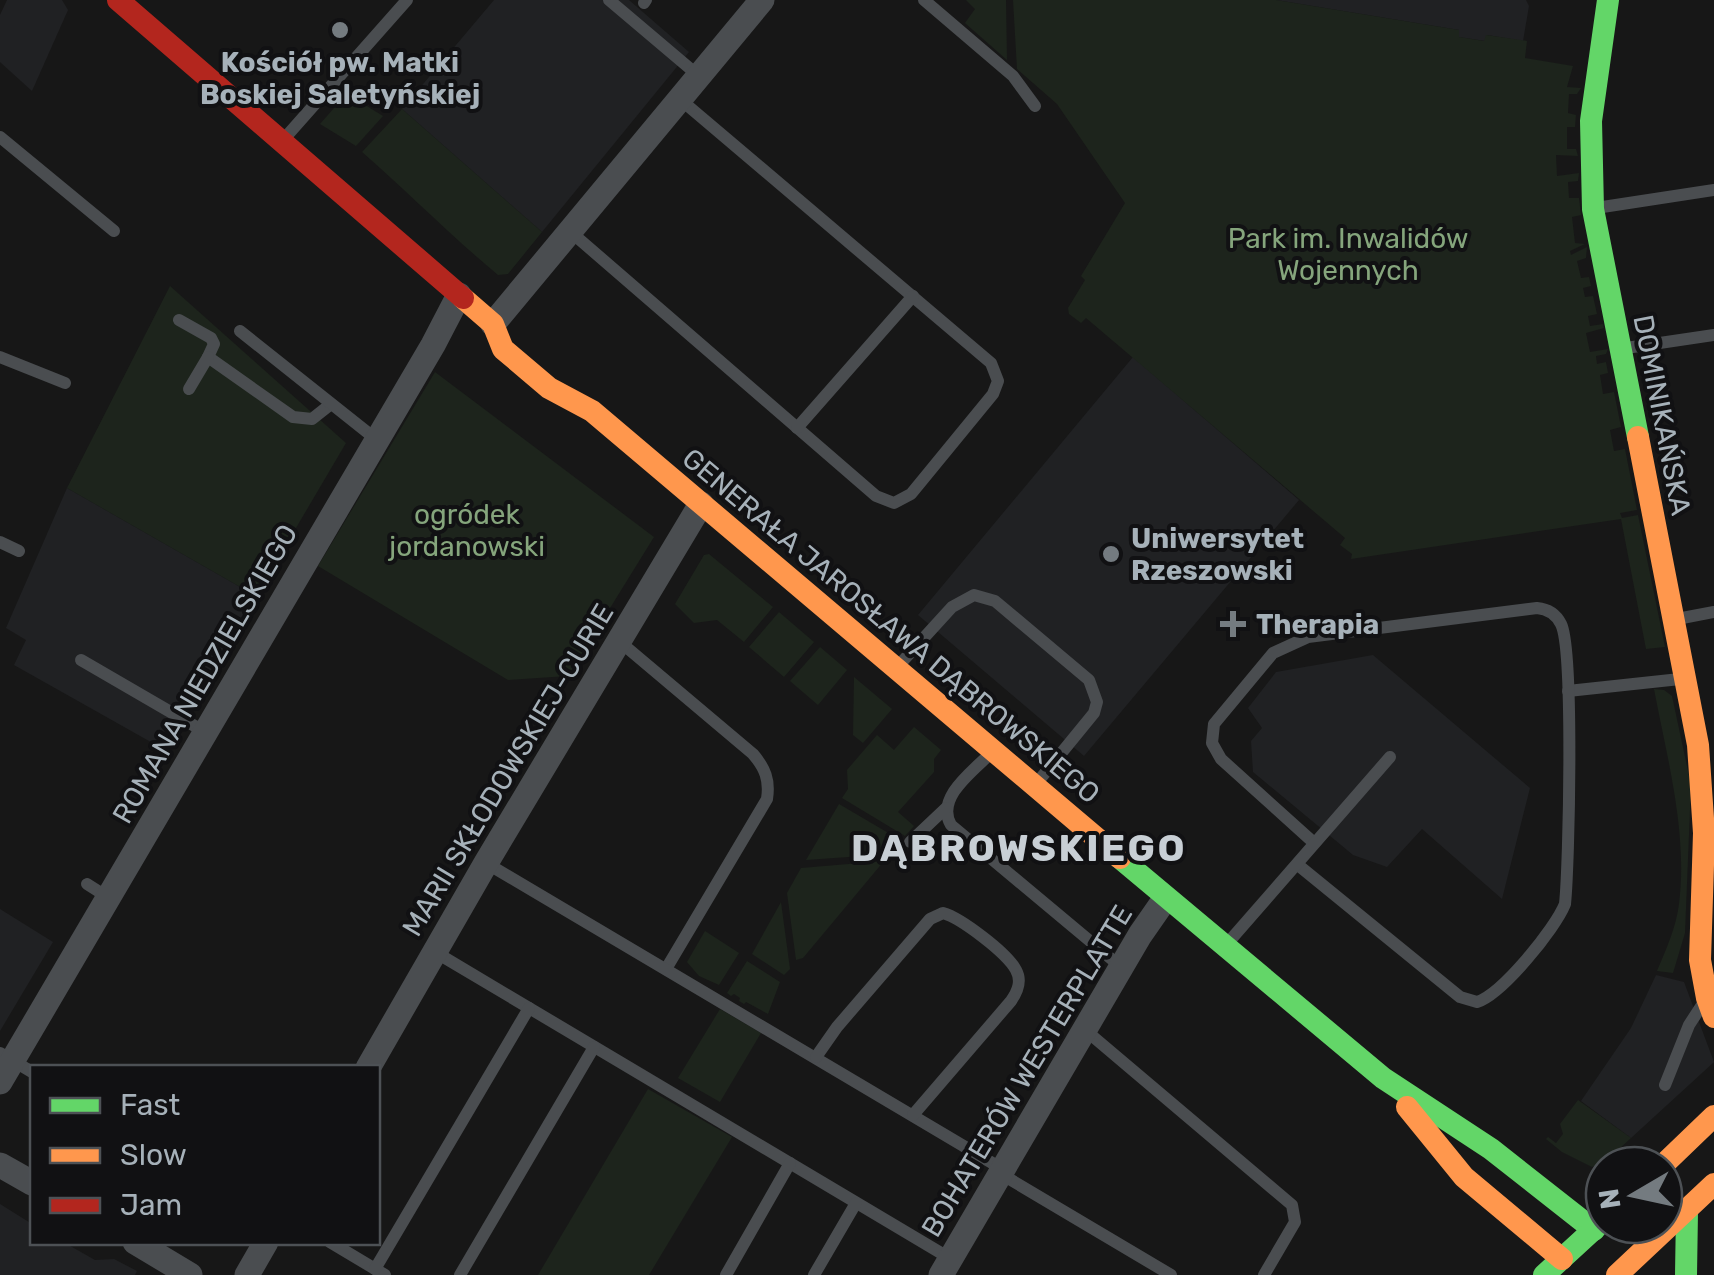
<svg xmlns="http://www.w3.org/2000/svg" width="1714" height="1275" viewBox="0 0 1714 1275" font-family="Rubik,sans-serif">
<style>
.built{fill:#202123}
.green{fill:#1d241c}
.lines{fill:none;stroke-linecap:round;stroke-linejoin:round}
.lane{stroke:#4a4d50;stroke-width:12}
.street{stroke:#4a4d50;stroke-width:25}
.fast{stroke:#63d668;stroke-width:22}
.slow{stroke:#ff974d;stroke-width:22}
.jam{stroke:#b3261e;stroke-width:22}
.poi-dot{fill:#747b80;stroke:#111113;stroke-width:4}
.labels{text-anchor:middle;dominant-baseline:central;stroke-width:8;stroke-linejoin:round;paint-order:stroke}
.poi-label{font-size:28px;font-weight:bold;fill:#a6b1b9;stroke:#111113;text-anchor:start}
.park-label{font-size:28px;fill:#85a57c;stroke:#111113}
.street-label{font-size:28px;fill:#a6b1b9;stroke:#111113}
.district-label{font-size:38px;font-weight:bold;letter-spacing:2.5px;fill:#c8cfd5;stroke:#111113}
</style>
<rect width="100%" height="100%" fill="#171717"/>
<g class="built">
<polygon points="7,0 62,0 68,10 32,91 0,62 0,15"/>
<polygon points="494,0 629,0 689,52 542,232 402,109"/>
<polygon points="1276,0 1526,0 1529,6 1523,41 1487,35 1485,41 1458,37 1459,30"/>
<polygon points="1133,357 1299,500 1084,756 918,615"/>
<polygon points="67,488 256,596 165,750 14,665 26,640 6,628"/>
<polygon points="1373,655 1530,788 1502,899 1422,829 1387,867 1353,855 1253,772 1251,741 1262,728 1248,708 1276,672"/>
<polygon points="0,909 53,942 0,1031"/>
<polygon points="1656,975 1684,982 1714,1062 1631,1138 1581,1101 1631,1028"/>
<polygon points="0,1204 32,1224 32,1242 65,1243 95,1260 114,1259 137,1271 135,1275 0,1275"/>
</g>
<g class="green">
<polygon points="966,0 1006,0 1007,60 965,23 975,9"/>
<polygon points="1013,0 1276,0 1459,30 1459,37 1484,41 1486,35 1527,41 1525,58 1573,66 1567,87 1581,88 1577,94 1569,94 1568,113 1576,115 1575,127 1567,127 1567,149 1576,149 1578,156 1556,155 1557,176 1579,173 1578,181 1568,182 1569,198 1579,198 1581,215 1572,217 1575,243 1585,244 1570,251 1571,255 1587,247 1586,258 1577,261 1581,278 1589,277 1591,286 1583,288 1585,297 1593,296 1597,314 1588,316 1590,326 1603,324 1604,328 1586,333 1590,352 1608,349 1606,354 1596,356 1597,364 1606,362 1608,373 1600,375 1603,394 1614,392 1621,427 1610,430 1614,451 1625,449 1637,510 1620,513 1622,518 1638,515 1665,647 1646,649 1621,519 1351,559 1352,554 1340,545 1345,538 1086,318 1081,323 1069,314 1068,308 1085,280 1081,276 1125,203 1057,104 1017,69"/>
<polygon points="352,97 383,116 356,146 320,124 342,99"/>
<path d="M 402,109 L 542,232 L 508,274 L 498,275 C 451,236 408,192 362,152 Z"/>
<polygon points="170,286 346,443 256,596 67,488"/>
<polygon points="435,372 654,537 568,676 508,680 318,566"/>
<polygon points="709,554 773,607 744,642 717,620 694,623 675,604 704,555"/>
<polygon points="779,612 814,642 784,677 749,647"/>
<polygon points="820,647 847,670 818,705 790,681"/>
<polygon points="854,677 892,709 863,743 853,735"/>
<path d="M 1654,689 L 1664,690 L 1672,696 L 1691,785 L 1685,933 L 1673,973 L 1657,971 C 1666,949 1676,928 1679,904 C 1688,833 1667,758 1654,689 Z"/>
<polygon points="914,727 941,750 934,759 934,772 898,812 914,826 905,836 842,798 848,789 847,770 877,735 894,750"/>
<polygon points="839,804 902,841 891,854 806,860"/>
<polygon points="884,861 803,958 796,960 787,893 801,868"/>
<polygon points="781,902 790,969 784,975 752,954"/>
<polygon points="705,931 739,953 719,985 699,976 687,962"/>
<polygon points="747,961 780,982 768,1014 746,1002 744,1004 739,1001 740,998 734,994 731,996 727,993"/>
<polygon points="720,1009 761,1033 720,1102 678,1078"/>
<polygon points="648,1089 732,1137 649,1275 538,1275"/>
<polygon points="1578,1100 1631,1138 1606,1161 1592,1167 1562,1152 1546,1139 1548,1137 1556,1143 1563,1134 1560,1124"/>
</g>
<g class="lines">
<g class="lane">
<polyline points="609,0 700,77"/>
<polyline points="924,0 1013,76 1035,106"/>
<polyline points="644,3 646,0"/>
<polyline points="0,137 114,231"/>
<polyline points="284,139 407,0"/>
<polyline points="1596,208 1714,190"/>
<polyline points="572,233 876,496 894,503 911,494 993,394 998,381 991,363 681,100"/>
<polyline points="179,320 211,338 214,344 208,357 293,417 312,419 331,404"/>
<polyline points="240,331 377,440"/>
<polyline points="1626,348 1714,335"/>
<polyline points="0,357 65,383"/>
<polyline points="189,389 208,357"/>
<polyline points="797,428 913,296"/>
<polyline points="0,542 19,551"/>
<polyline points="1677,619 1714,612"/>
<path d="M 619,641 L 753,754 C 765,768 770,780 767,799 L 666,969"/>
<polyline points="81,660 205,732"/>
<polyline points="900,664 952,607 974,595 995,601 1089,680 1097,702 1094,713 1036,784"/>
<polyline points="1568,691 1680,679"/>
<path d="M 991,753 C 973,771 935,798 951,825 L 1121,967"/>
<polyline points="910,842 946,808"/>
<polyline points="486,863 1004,1170"/>
<path d="M 1298,865 L 1460,997 L 1477,1002 C 1502,994 1555,929 1565,904 C 1569,866 1574,650 1561,624 C 1556,614 1548,609 1537,608 L 1308,637 L 1273,653 L 1214,724 L 1212,743 L 1221,759 L 1313,842"/>
<polyline points="87,884 109,898"/>
<polyline points="1226,945 1390,757"/>
<polyline points="435,952 951,1259"/>
<polyline points="1084,1029 1292,1205 1295,1222 1264,1275"/>
<polyline points="0,1053 32,1072"/>
<path d="M 816,1057 L 837,1027 L 930,919 L 943,913 C 961,918 1007,953 1016,970 C 1022,981 1018,991 1011,1001 L 913,1115"/>
<polyline points="1665,1085 1689,1025 1702,1005"/>
<polyline points="1001,1174 1171,1275"/>
<polyline points="330,1242 385,1275"/>
<polyline points="375,1269 529,1008"/>
<polyline points="460,1275 594,1047"/>
<polyline points="726,1275 790,1163"/>
<polyline points="814,1275 856,1203"/>
</g>
<g class="street">
<polyline points="493,324 762,0"/>
<polyline points="368,1068 486,863 701,504"/>
<polyline points="0,1082 433,345 459,295"/>
<polyline points="0,1165 32,1183"/>
<polyline points="135,1242 190,1275"/>
<polyline points="247,1275 266,1242"/>
<polyline points="941,1275 1140,935 1165,899"/>
</g>
<g class="fast">
<polyline points="1608,0 1591,121 1593,209 1638,437"/>
<polyline points="1120,858 1383,1078 1491,1149 1594,1230"/>
<polyline points="1544,1275 1604,1220"/>
<polyline points="1686,1275 1687,1212"/>
</g>
<g class="slow">
<polyline points="463,298 493,324 503,349 549,388 592,411 1120,858"/>
<polyline points="1638,437 1698,745 1704,833 1700,960 1707,998 1714,1017"/>
<polyline points="1407,1107 1464,1177 1562,1259"/>
<polyline points="1663,1165 1714,1116"/>
<polyline points="1617,1275 1714,1184"/>
</g>
<polyline class="jam" points="118,0 463,298"/>
</g>
<g class="poi-dot">
<circle cx="340" cy="30" r="10"/>
<circle cx="1111" cy="554" r="10"/>
<path d="M1228 609h10v10h10v10h-10v10h-10v-10h-10v-10h10z"/>
</g>
<g class="labels">
<g class="poi-label">
<text x="340" y="62" text-anchor="middle">Kościół pw. Matki<tspan x="340" dy="32">Boskiej Saletyńskiej</tspan></text>
<text x="1131" y="538">Uniwersytet<tspan x="1131" dy="32">Rzeszowski</tspan></text>
<text x="1256" y="624">Therapia</text>
</g>
<g class="park-label">
<text x="1348" y="238">Park im. Inwalidów<tspan x="1348" dy="32">Wojennych</tspan></text>
<text x="467" y="514">ogródek<tspan x="467" dy="32">jordanowski</tspan></text>
</g>
<g class="street-label">
<text transform="translate(1662 415) rotate(79)">DOMINIKAŃSKA</text>
<text transform="translate(891 626) rotate(40)">GENERAŁA JAROSŁAWA DĄBROWSKIEGO</text>
<text transform="translate(205 674) rotate(-60)">ROMANA NIEDZIELSKIEGO</text>
<text transform="translate(508 770) rotate(-59)">MARII SKŁODOWSKIEJ-CURIE</text>
<text transform="translate(1027 1071) rotate(-59)">BOHATERÓW WESTERPLATTE</text>
</g>
<g class="district-label">
<text x="1019" y="848">DĄBROWSKIEGO</text>
</g>
</g>
<rect x="30" y="1065" width="350" height="180" fill="#111113" stroke="#4d5155" stroke-width="2.5"/>
<rect x="50" y="1098" width="50" height="15" fill="#63d668" stroke="#4d5155" stroke-width="2.5"/>
<text x="120" y="1115" font-size="30" fill="#a6b1b9">Fast</text>
<rect x="50" y="1148" width="50" height="15" fill="#ff974d" stroke="#4d5155" stroke-width="2.5"/>
<text x="120" y="1165" font-size="30" fill="#a6b1b9">Slow</text>
<rect x="50" y="1198" width="50" height="15" fill="#b3261e" stroke="#4d5155" stroke-width="2.5"/>
<text x="120" y="1215" font-size="30" fill="#a6b1b9">Jam</text>
<g transform="translate(1634 1195) rotate(261)"><circle r="48" fill="#111113" stroke="#4d5155" stroke-width="2.5"/>
<path d="M0-8L18 38L0 25L-18 38Z" fill="#747b80"/>
<text y="-15" font-size="28" font-weight="bold" text-anchor="middle" fill="#a6b1b9">N</text>
</g>
</svg>
